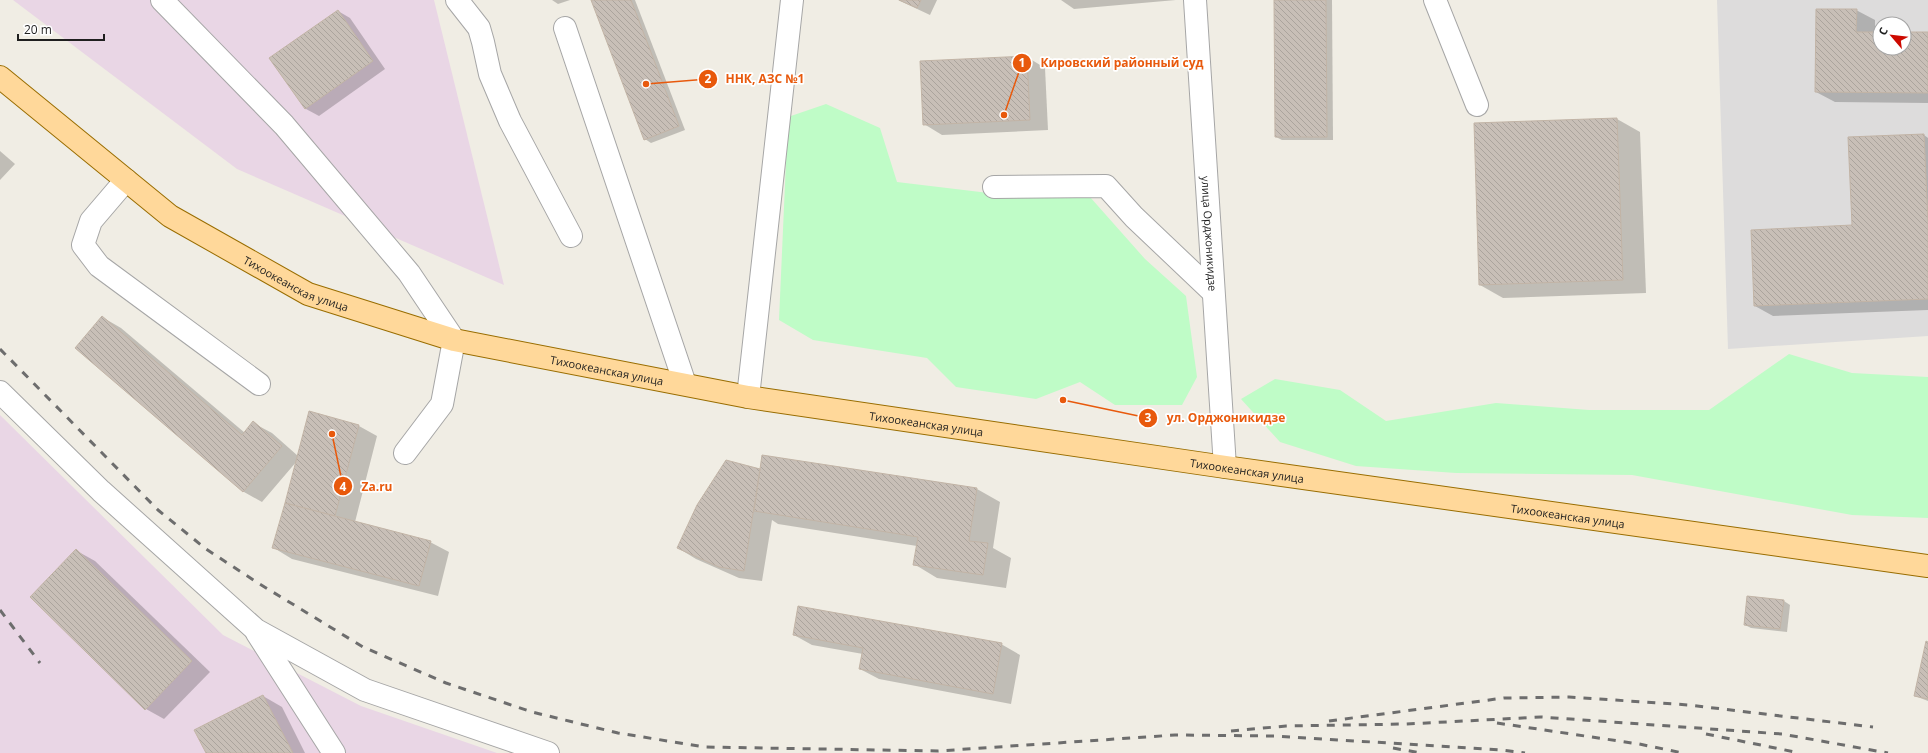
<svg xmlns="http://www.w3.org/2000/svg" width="1928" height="753" viewBox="0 0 1928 753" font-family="'Open Sans',sans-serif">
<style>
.residential{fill:#dddcdc;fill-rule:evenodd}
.industrial{fill:#e9d6e5}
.park{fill:#bffcc7}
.shadow{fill:#0003}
.building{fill:url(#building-back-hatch);stroke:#c2b4a6}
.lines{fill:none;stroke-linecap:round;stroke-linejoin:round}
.minor-casing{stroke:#a6a6a6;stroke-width:24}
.major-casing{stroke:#996d00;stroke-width:24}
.minor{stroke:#fff;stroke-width:22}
.major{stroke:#ffd89a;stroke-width:22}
.rail{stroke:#6d6d6d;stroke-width:3;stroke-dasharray:8 8;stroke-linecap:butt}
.labels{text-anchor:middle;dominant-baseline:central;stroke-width:3.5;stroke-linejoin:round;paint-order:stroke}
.street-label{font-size:11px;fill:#1f1f1f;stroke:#fff}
.leader{fill:none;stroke:#e8590c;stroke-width:1.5}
.callout-dot{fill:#e8590c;stroke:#fff;stroke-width:1.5}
.mark-label{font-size:12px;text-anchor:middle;font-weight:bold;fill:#fff}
.callout-label{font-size:12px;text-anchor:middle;font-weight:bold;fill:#e8590c;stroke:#fff;stroke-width:3.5;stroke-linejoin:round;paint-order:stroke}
</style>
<defs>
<pattern id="building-back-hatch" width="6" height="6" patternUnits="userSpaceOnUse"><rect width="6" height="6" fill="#c8bfb7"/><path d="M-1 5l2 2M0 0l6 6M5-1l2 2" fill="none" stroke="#aba49d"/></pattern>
</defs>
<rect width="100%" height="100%" fill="#f0ede4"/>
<path class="residential" d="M 1717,0 L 1928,0 L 1928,336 L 1728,349 ZM 1880,24 L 1904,24 L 1904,48 L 1880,48 Z"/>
<g class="industrial">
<polygon points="13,0 434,0 504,285 237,169"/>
<polygon points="0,415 223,635 361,706 497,753 0,753"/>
</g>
<g class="park">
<polygon points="826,104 880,128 897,182 1030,198 1090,197 1145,259 1186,296 1197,377 1182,405 1115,405 1080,382 1036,399 956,387 927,358 813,340 779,320 788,117"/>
<polygon points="1789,354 1852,373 1928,377 1928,518 1852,515 1632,475 1456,473 1356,466 1280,442 1241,399 1275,379 1340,390 1386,421 1496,403 1589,410 1709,410"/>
</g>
<g class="shadow">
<polygon points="552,0 570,0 558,4"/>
<polygon points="592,0 635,0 685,130 651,143 645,139"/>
<polygon points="898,0 937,0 930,15"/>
<polygon points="1061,0 1176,0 1074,9"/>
<polygon points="1275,0 1332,0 1333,140 1282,140 1276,137"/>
<polygon points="1856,10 1875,20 1875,33 1880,33 1880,48 1904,48 1904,33 1928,33 1928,103 1835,102 1816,92"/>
<polygon points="338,11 350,18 385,69 319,116 306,109 270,59"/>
<polygon points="1027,57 1045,68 1048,130 942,135 924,124"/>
<polygon points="1617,119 1640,132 1646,293 1503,298 1480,285 1475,124"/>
<polygon points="1924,135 1928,138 1928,310 1773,316 1755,306 1853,226"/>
<polygon points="0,151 15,164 0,180"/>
<polygon points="102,317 121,328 245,433 253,423 272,433 298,456 310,413 359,426 377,436 355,522 430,542 449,552 438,596 292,559 274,548 297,461 262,502 244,492 76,348"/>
<polygon points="763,456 977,489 1000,502 993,548 1011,558 1006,588 937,578 914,564 917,546 778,524 772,520 762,581 739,578 696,559 678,548 727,461 761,470"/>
<polygon points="77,551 95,561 210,672 164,719 146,709"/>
<polygon points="1784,601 1790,605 1787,632 1751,628 1745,625"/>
<polygon points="794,635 1001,644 1020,655 1011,704 879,679 860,669 863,654 812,645"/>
<polygon points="1928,643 1928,701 1915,696"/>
<polygon points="263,696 282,707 305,753 207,753"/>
</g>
<g class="building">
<polygon points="591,0 631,0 679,126 644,140"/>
<polygon points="899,0 921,0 917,8"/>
<polygon points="1274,0 1326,0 1327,137 1275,137"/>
<polygon points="1816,9 1857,9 1856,32 1880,32 1880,48 1904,48 1904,32 1928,32 1928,93 1815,92"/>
<polygon points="338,10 373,61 305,109 269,58"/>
<polygon points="1027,56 1030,120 923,125 920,61"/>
<polygon points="1617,118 1623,280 1479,285 1474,123"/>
<polygon points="1924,134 1928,222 1928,299 1754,306 1751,230 1852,225 1848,137"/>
<polygon points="102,316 242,435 253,421 282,446 243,492 75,348"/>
<polygon points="309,411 359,425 335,516 285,503"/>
<polygon points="762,455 977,488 969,541 988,543 983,575 913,565 918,537 754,511"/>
<polygon points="726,460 760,469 744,571 719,567 677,548 697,505"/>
<polygon points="285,503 431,541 419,586 272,548"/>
<polygon points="76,549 192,661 145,710 30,597"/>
<polygon points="1747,596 1784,600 1780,629 1744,625"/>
<polygon points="798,606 1002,643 993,694 859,669 863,648 793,635"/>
<polygon points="1926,641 1928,642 1928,699 1914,696"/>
<polygon points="263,695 293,753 206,753 194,730"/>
</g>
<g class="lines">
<g class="minor-casing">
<g id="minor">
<polyline points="162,0 284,125 409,273 454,340 442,404 405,453"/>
<polyline points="457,0 479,28 483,42 490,74 510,121 571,236"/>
<path id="s1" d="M 1195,0 L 1225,467"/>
<polyline points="1435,0 1477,105"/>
<polyline points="565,28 685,384"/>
<polyline points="126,180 91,221 83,245 99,266 259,384"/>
<polyline points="994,187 1106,186 1134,217 1213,292"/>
<polyline points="0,392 101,491 256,630 365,690 548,753"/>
<polyline points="748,397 792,0"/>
<polyline points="257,633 334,753"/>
</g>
</g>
<g class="major-casing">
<g id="major">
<path id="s2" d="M 0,77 L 170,216 L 308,294 L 454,340 L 748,397 L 1225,467 L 1928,566"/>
</g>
</g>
<use href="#minor" class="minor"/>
<use href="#major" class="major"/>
<g class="rail">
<polyline points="0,349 158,510 206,549 258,583 363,647 446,683 532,712 618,733 705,747 938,751 1175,735 1275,736 1501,750 1525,753"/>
<polyline points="0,610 40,663"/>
<polyline points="1329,721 1504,698 1569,697 1689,705 1873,727"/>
<polyline points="1497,723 1639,744 1683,753"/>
<polyline points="1231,731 1286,726 1406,724 1541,717 1782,734 1888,753"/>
<polyline points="1706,734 1800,753"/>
<polyline points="1393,748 1421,753"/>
</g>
</g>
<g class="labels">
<g class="street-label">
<text stroke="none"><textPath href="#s1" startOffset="234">улица Орджоникидзе</textPath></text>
<text stroke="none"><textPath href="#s2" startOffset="363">Тихоокеанская улица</textPath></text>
<text stroke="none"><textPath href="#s2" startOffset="687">Тихоокеанская улица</textPath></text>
<text stroke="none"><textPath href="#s2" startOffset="1011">Тихоокеанская улица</textPath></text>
<text stroke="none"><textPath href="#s2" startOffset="1335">Тихоокеанская улица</textPath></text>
<text stroke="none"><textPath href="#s2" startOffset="1659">Тихоокеанская улица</textPath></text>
</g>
</g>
<path class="leader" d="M1004 115L1022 63M646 84L708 79M1063 400L1148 418M332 434L343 486"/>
<g class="callout-dot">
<circle cx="1004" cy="115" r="4"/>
<circle cx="646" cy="84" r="4"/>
<circle cx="1063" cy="400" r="4"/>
<circle cx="332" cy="434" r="4"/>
<circle cx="1022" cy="63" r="10"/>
<circle cx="708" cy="79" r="10"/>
<circle cx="1148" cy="418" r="10"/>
<circle cx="343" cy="486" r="10"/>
</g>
<g class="mark-label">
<text x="1022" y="67">1</text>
<text x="708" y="83">2</text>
<text x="1148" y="422">3</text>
<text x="343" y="491">4</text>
</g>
<g class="callout-label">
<text x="1122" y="67">Кировский районный суд</text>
<text x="765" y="83">ННК, АЗС №1</text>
<text x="1226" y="422">ул. Орджоникидзе</text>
<text x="377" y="491">Za.ru</text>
</g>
<g transform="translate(1892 36) rotate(298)"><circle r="19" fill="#ffffff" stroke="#a5a5a5"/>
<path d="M0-3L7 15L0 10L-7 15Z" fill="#cd0900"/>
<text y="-6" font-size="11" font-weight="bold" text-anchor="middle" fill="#1f1f1f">С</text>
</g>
<path d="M18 34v6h86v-6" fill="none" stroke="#1f1f1f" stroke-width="2"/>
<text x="24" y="34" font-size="12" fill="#1f1f1f" stroke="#ffffff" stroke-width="3" paint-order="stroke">20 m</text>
</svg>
